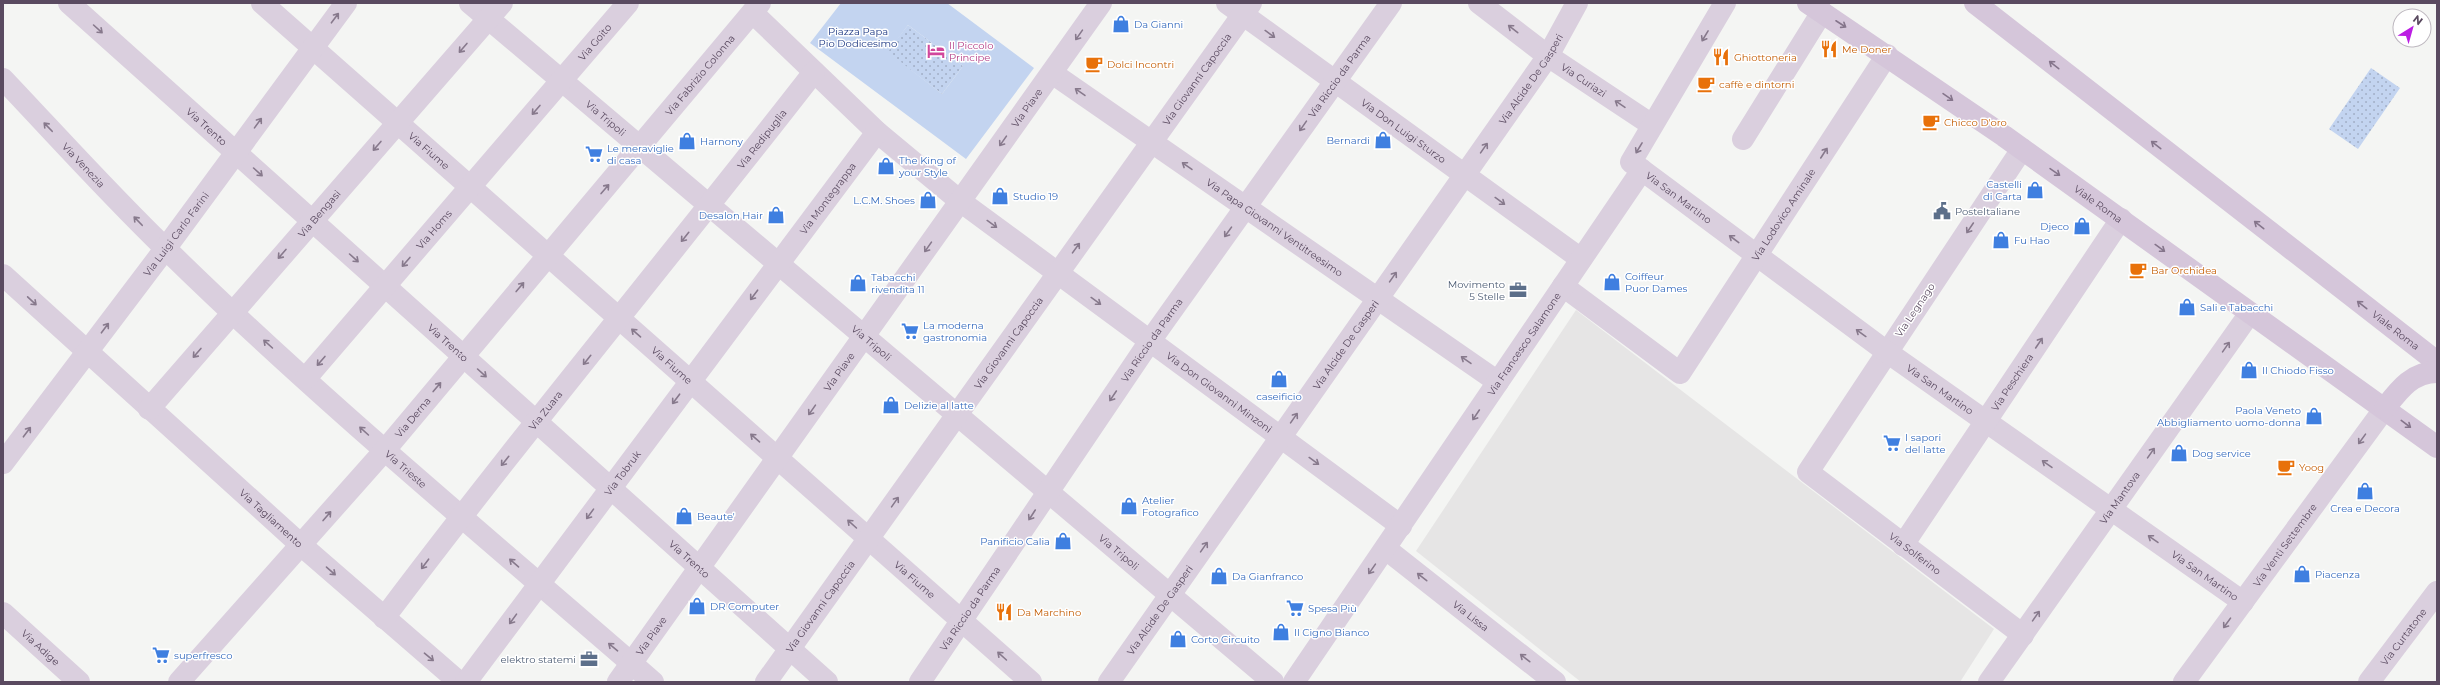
<svg xmlns="http://www.w3.org/2000/svg" width="2440" height="685" viewBox="0 0 2440 685" font-family="Montserrat,sans-serif">
<style>
.education{fill:#e6e5e5}
.park{fill:url(#park-dots)}
.garden{fill:#c3d4f0;fill-rule:evenodd}
.lines{fill:none;stroke-linecap:round;stroke-linejoin:round}
.street{stroke:#dacfde;stroke-width:22}
.secondary{stroke:#d5c6da;stroke-width:22}
.oneway{stroke:#87798c}
.oneway2{stroke:#85758b}
.labels{text-anchor:middle;dominant-baseline:central;stroke-width:3;stroke-linejoin:round;paint-order:stroke}
.shop-label{font-size:10px;fill:#366cbe;stroke:#fff;text-anchor:start}
.park-label{font-size:10px;fill:#1a3682;stroke:#fff}
.street-label{font-size:10px;fill:#5a4a60;stroke:#fff}
.hotel-label{font-size:10px;fill:#b23c85;stroke:#fff;text-anchor:start}
.food-label{font-size:10px;fill:#c56008;stroke:#fff;text-anchor:start}
.service-label{font-size:10px;fill:#4e5e75;stroke:#fff;text-anchor:end}
</style>
<defs>
<pattern id="park-dots" width="8" height="8" patternUnits="userSpaceOnUse"><rect width="8" height="8" fill="#c3d4f0"/><path d="M2 2h.1M6 6h.1" fill="none" stroke="#a1aec6" stroke-width="1.8" stroke-linecap="round"/></pattern>
</defs>
<rect width="100%" height="100%" fill="#f4f5f3"/>
<polygon class="education" points="1576,310 1994,629 1960,682 1581,682 1416,551"/>
<g class="park">
<polygon points="908,25 963,66 942,94 887,52"/>
<polygon points="2371,68 2400,88 2358,149 2329,129"/>
</g>
<path class="garden" d="M 841,3 L 947,3 L 1034,68 L 966,159 L 810,43 ZM 908,25 L 963,66 L 942,94 L 888,52 Z"/>
<g class="lines">
<g class="street">
<path id="s1" d="M 69,3 L 827,682"/>
<path id="s2" d="M 262,3 L 1031,682"/>
<path id="s3" d="M 470,3 L 1273,682"/>
<path id="s4" d="M 1227,3 L 1581,259"/>
<path id="s5" d="M 1479,3 L 1548,56 L 1652,125"/>
<path id="s6" d="M 753,13 L 877,132 L 960,201 L 1401,526"/>
<path id="s7" d="M 1052,73 L 1498,382"/>
<path id="s8" d="M 3,79 C 57,136 110,195 167,250 C 322,402 490,540 653,682"/>
<polyline points="1743,139 1822,12"/>
<path id="s9" d="M 2022,149 L 1808,472 L 2023,635"/>
<path id="s10" d="M 1642,170 L 1887,352 L 2243,602"/>
<path id="s11" d="M 3,275 L 301,545 L 459,682"/>
<path id="s12" d="M 1563,286 L 1680,373 L 1887,55"/>
<path id="s13" d="M 306,378 L 628,3"/>
<path id="s14" d="M 149,409 L 502,3"/>
<path id="s15" d="M 3,463 L 165,249 L 346,3"/>
<path id="s16" d="M 1903,545 L 2121,219"/>
<path id="s17" d="M 1386,549 L 1555,682"/>
<path id="s18" d="M 3,613 L 79,682"/>
<path id="s19" d="M 384,618 C 523,433 672,255 814,72"/>
<path id="s20" d="M 179,682 L 385,450 L 760,3"/>
<path id="s21" d="M 466,682 L 877,132"/>
<path id="s22" d="M 618,682 L 1101,3"/>
<path id="s23" d="M 766,682 L 1251,3"/>
<path id="s24" d="M 920,682 L 1150,341 L 1391,3"/>
<path id="s25" d="M 1109,682 L 1548,56 L 1577,3"/>
<path id="s26" d="M 1294,682 L 1642,170 L 1631,162 L 1725,3"/>
<path id="s27" d="M 1989,682 L 2250,313"/>
<path id="s28" d="M 2184,682 L 2385,408"/>
<path id="s29" d="M 2369,682 L 2437,592"/>
</g>
<g class="secondary">
<path id="s30" d="M 1808,3 L 2004,136 L 2437,447"/>
<path id="s31" d="M 1975,3 L 2437,362"/>
<path d="M 2385,408 C 2399,390 2412,372 2437,372"/>
</g>
</g>
<defs><path id="oneway-shaft" d="M-6 0H5M1.5-3L5.5 0L1.5 3" fill="none" stroke-width="1.6" stroke-linecap="round" stroke-linejoin="round"/></defs>
<g class="oneway">
<use href="#oneway-shaft" transform="translate(335 18) rotate(-53)"/>
<use href="#oneway-shaft" transform="translate(98 29) rotate(42)"/>
<use href="#oneway-shaft" transform="translate(1513 29) rotate(-142)"/>
<use href="#oneway-shaft" transform="translate(1270 34) rotate(36)"/>
<use href="#oneway-shaft" transform="translate(1079 35) rotate(125)"/>
<use href="#oneway-shaft" transform="translate(1705 36) rotate(121)"/>
<use href="#oneway-shaft" transform="translate(463 48) rotate(131)"/>
<use href="#oneway-shaft" transform="translate(1080 92) rotate(-145)"/>
<use href="#oneway-shaft" transform="translate(1620 104) rotate(-146)"/>
<use href="#oneway-shaft" transform="translate(536 110) rotate(131)"/>
<use href="#oneway-shaft" transform="translate(258 123) rotate(-54)"/>
<use href="#oneway-shaft" transform="translate(1303 126) rotate(125)"/>
<use href="#oneway-shaft" transform="translate(48 127) rotate(-134)"/>
<use href="#oneway-shaft" transform="translate(1003 141) rotate(125)"/>
<use href="#oneway-shaft" transform="translate(377 146) rotate(131)"/>
<use href="#oneway-shaft" transform="translate(1484 148) rotate(-55)"/>
<use href="#oneway-shaft" transform="translate(1639 148) rotate(121)"/>
<use href="#oneway-shaft" transform="translate(1824 153) rotate(-57)"/>
<use href="#oneway-shaft" transform="translate(1187 166) rotate(-145)"/>
<use href="#oneway-shaft" transform="translate(258 172) rotate(42)"/>
<use href="#oneway-shaft" transform="translate(605 189) rotate(-49)"/>
<use href="#oneway-shaft" transform="translate(1500 201) rotate(36)"/>
<use href="#oneway-shaft" transform="translate(138 221) rotate(-134)"/>
<use href="#oneway-shaft" transform="translate(992 224) rotate(36)"/>
<use href="#oneway-shaft" transform="translate(1970 228) rotate(124)"/>
<use href="#oneway-shaft" transform="translate(1228 232) rotate(126)"/>
<use href="#oneway-shaft" transform="translate(685 237) rotate(129)"/>
<use href="#oneway-shaft" transform="translate(1734 239) rotate(-143)"/>
<use href="#oneway-shaft" transform="translate(928 247) rotate(125)"/>
<use href="#oneway-shaft" transform="translate(1076 248) rotate(-54)"/>
<use href="#oneway-shaft" transform="translate(282 254) rotate(131)"/>
<use href="#oneway-shaft" transform="translate(354 258) rotate(42)"/>
<use href="#oneway-shaft" transform="translate(406 262) rotate(131)"/>
<use href="#oneway-shaft" transform="translate(1393 277) rotate(-55)"/>
<use href="#oneway-shaft" transform="translate(520 287) rotate(-50)"/>
<use href="#oneway-shaft" transform="translate(754 295) rotate(127)"/>
<use href="#oneway-shaft" transform="translate(32 301) rotate(43)"/>
<use href="#oneway-shaft" transform="translate(1096 301) rotate(36)"/>
<use href="#oneway-shaft" transform="translate(105 328) rotate(-53)"/>
<use href="#oneway-shaft" transform="translate(636 333) rotate(-139)"/>
<use href="#oneway-shaft" transform="translate(1861 333) rotate(-144)"/>
<use href="#oneway-shaft" transform="translate(2039 343) rotate(-56)"/>
<use href="#oneway-shaft" transform="translate(268 344) rotate(-138)"/>
<use href="#oneway-shaft" transform="translate(2226 347) rotate(-55)"/>
<use href="#oneway-shaft" transform="translate(197 353) rotate(131)"/>
<use href="#oneway-shaft" transform="translate(587 360) rotate(129)"/>
<use href="#oneway-shaft" transform="translate(1466 360) rotate(-145)"/>
<use href="#oneway-shaft" transform="translate(321 361) rotate(131)"/>
<use href="#oneway-shaft" transform="translate(482 373) rotate(42)"/>
<use href="#oneway-shaft" transform="translate(437 387) rotate(-50)"/>
<use href="#oneway-shaft" transform="translate(1113 396) rotate(124)"/>
<use href="#oneway-shaft" transform="translate(676 399) rotate(127)"/>
<use href="#oneway-shaft" transform="translate(812 410) rotate(125)"/>
<use href="#oneway-shaft" transform="translate(1476 415) rotate(124)"/>
<use href="#oneway-shaft" transform="translate(1294 418) rotate(-55)"/>
<use href="#oneway-shaft" transform="translate(364 431) rotate(-138)"/>
<use href="#oneway-shaft" transform="translate(27 432) rotate(-53)"/>
<use href="#oneway-shaft" transform="translate(755 438) rotate(-139)"/>
<use href="#oneway-shaft" transform="translate(2362 439) rotate(126)"/>
<use href="#oneway-shaft" transform="translate(2151 453) rotate(-55)"/>
<use href="#oneway-shaft" transform="translate(505 461) rotate(129)"/>
<use href="#oneway-shaft" transform="translate(1314 461) rotate(36)"/>
<use href="#oneway-shaft" transform="translate(2047 464) rotate(-145)"/>
<use href="#oneway-shaft" transform="translate(895 502) rotate(-55)"/>
<use href="#oneway-shaft" transform="translate(590 514) rotate(126)"/>
<use href="#oneway-shaft" transform="translate(1032 515) rotate(123)"/>
<use href="#oneway-shaft" transform="translate(327 516) rotate(-49)"/>
<use href="#oneway-shaft" transform="translate(852 524) rotate(-138)"/>
<use href="#oneway-shaft" transform="translate(2153 539) rotate(-145)"/>
<use href="#oneway-shaft" transform="translate(1204 547) rotate(-55)"/>
<use href="#oneway-shaft" transform="translate(514 563) rotate(-139)"/>
<use href="#oneway-shaft" transform="translate(425 564) rotate(127)"/>
<use href="#oneway-shaft" transform="translate(1372 569) rotate(125)"/>
<use href="#oneway-shaft" transform="translate(331 571) rotate(41)"/>
<use href="#oneway-shaft" transform="translate(1422 577) rotate(-142)"/>
<use href="#oneway-shaft" transform="translate(2036 616) rotate(-55)"/>
<use href="#oneway-shaft" transform="translate(513 619) rotate(126)"/>
<use href="#oneway-shaft" transform="translate(2227 623) rotate(126)"/>
<use href="#oneway-shaft" transform="translate(613 647) rotate(-140)"/>
<use href="#oneway-shaft" transform="translate(1002 656) rotate(-138)"/>
<use href="#oneway-shaft" transform="translate(429 657) rotate(40)"/>
<use href="#oneway-shaft" transform="translate(1525 658) rotate(-142)"/>
</g>
<g class="oneway2">
<use href="#oneway-shaft" transform="translate(1841 24) rotate(33)"/>
<use href="#oneway-shaft" transform="translate(2054 65) rotate(-142)"/>
<use href="#oneway-shaft" transform="translate(1948 97) rotate(35)"/>
<use href="#oneway-shaft" transform="translate(2156 145) rotate(-142)"/>
<use href="#oneway-shaft" transform="translate(2055 172) rotate(35)"/>
<use href="#oneway-shaft" transform="translate(2259 225) rotate(-142)"/>
<use href="#oneway-shaft" transform="translate(2160 248) rotate(36)"/>
<use href="#oneway-shaft" transform="translate(2362 305) rotate(-142)"/>
<use href="#oneway-shaft" transform="translate(2406 424) rotate(37)"/>
</g>
<defs>
<g id="shop-bare" transform="scale(1.38)"><path d="M-5-2.5h2.3a2.7 3.5 0 0 1 5.4 0H5L5.5 6h-11ZM-1.5-2.5h3a1.5 2.3 0 0 0-3 0Z" fill="#3f7fe0" stroke="#fff" stroke-width="2.5" paint-order="stroke"/></g>
<g id="restaurant-bare" transform="scale(1.38)"><path d="M-5-6h1v4h1v-4h1v4h1v-4h1v5L-1.5 .5V6h-2V.5L-5-1ZM5-6V6H3V1.5H1.5Q1.5-4 5-6Z" fill="#e8710a" stroke="#fff" stroke-width="2.5" paint-order="stroke"/></g>
<g id="hotel-bare" transform="scale(1.38)"><path d="M-6-4.5h1.5V1H6V5H4.5V3h-9V5H-6ZM-4 0a1.8 1.8 0 1 1 3.6 0ZM.5 0V-2.5h3Q6-2.5 6 0Z" fill="#d1479c" stroke="#fff" stroke-width="2.5" paint-order="stroke"/></g>
<g id="cafe-bare" transform="scale(1.38)"><path d="M-5.5-4.5H6V0H3Q3 3.5 0 3.5H-2.5Q-5.5 3.5-5.5 0ZM3-3.2v2h1.7v-2ZM-6 4.5H4V6H-6Z" fill="#e8710a" stroke="#fff" stroke-width="2.5" paint-order="stroke"/></g>
<g id="supermarket-bare" transform="scale(1.38)"><path d="M-6-5.5h2.5l.6 2H6L4.5 2H-2.5L-4.4-4H-6ZM-1.5 3.2a1.3 1.3 0 1 0 .1 0ZM3 3.2a1.3 1.3 0 1 0 .1 0Z" fill="#3f7fe0" stroke="#fff" stroke-width="2.5" paint-order="stroke"/></g>
<g id="civic-bare" transform="scale(1.38)"><path d="M-.6-6.5H3V-4.5H.6V-3L4-1V1h2V6H-6V1h2V-1L-.6-3ZM-1.2 2.5V6h2.4V2.5Z" fill="#5c6f8a" stroke="#fff" stroke-width="2.5" paint-order="stroke"/></g>
<g id="office-bare" transform="scale(1.38)"><path d="M-6-3h4V-5.5h4V-3h4V5H-6ZM-1-4.5V-3h2v-1.5ZM-6 0V1H6V0Z" fill="#5c6f8a" stroke="#fff" stroke-width="2.5" paint-order="stroke"/></g>
</defs>
<g fill-rule="evenodd">
<use href="#shop-bare" x="1121" y="24"/>
<use href="#restaurant-bare" x="1829" y="49"/>
<use href="#hotel-bare" x="936" y="51"/>
<use href="#restaurant-bare" x="1721" y="57"/>
<use href="#cafe-bare" x="1094" y="64"/>
<use href="#cafe-bare" x="1706" y="84"/>
<use href="#cafe-bare" x="1931" y="122"/>
<use href="#shop-bare" x="1383" y="140"/>
<use href="#shop-bare" x="687" y="141"/>
<use href="#supermarket-bare" x="594" y="154"/>
<use href="#shop-bare" x="886" y="166"/>
<use href="#shop-bare" x="2035" y="190"/>
<use href="#shop-bare" x="1000" y="196"/>
<use href="#shop-bare" x="928" y="200"/>
<use href="#civic-bare" x="1942" y="211"/>
<use href="#shop-bare" x="776" y="215"/>
<use href="#shop-bare" x="2082" y="226"/>
<use href="#shop-bare" x="2001" y="240"/>
<use href="#cafe-bare" x="2138" y="270"/>
<use href="#shop-bare" x="1612" y="282"/>
<use href="#shop-bare" x="858" y="283"/>
<use href="#office-bare" x="1518" y="290"/>
<use href="#shop-bare" x="2187" y="307"/>
<use href="#supermarket-bare" x="910" y="331"/>
<use href="#shop-bare" x="2249" y="370"/>
<use href="#shop-bare" x="1279" y="379"/>
<use href="#shop-bare" x="891" y="405"/>
<use href="#shop-bare" x="2314" y="416"/>
<use href="#supermarket-bare" x="1892" y="443"/>
<use href="#shop-bare" x="2179" y="453"/>
<use href="#cafe-bare" x="2286" y="467"/>
<use href="#shop-bare" x="2365" y="491"/>
<use href="#shop-bare" x="1129" y="506"/>
<use href="#shop-bare" x="684" y="516"/>
<use href="#shop-bare" x="1063" y="541"/>
<use href="#shop-bare" x="2302" y="574"/>
<use href="#shop-bare" x="1219" y="576"/>
<use href="#shop-bare" x="697" y="606"/>
<use href="#supermarket-bare" x="1295" y="608"/>
<use href="#restaurant-bare" x="1004" y="612"/>
<use href="#shop-bare" x="1281" y="632"/>
<use href="#shop-bare" x="1178" y="639"/>
<use href="#supermarket-bare" x="161" y="655"/>
<use href="#office-bare" x="589" y="659"/>
</g>
<g class="labels">
<g class="shop-label">
<text x="1134" y="24">Da Gianni</text>
<text x="1370" y="140" text-anchor="end">Bernardi</text>
<text x="700" y="141">Harnony</text>
<text x="607" y="148">Le meraviglie<tspan x="607" dy="12">di casa</tspan></text>
<text x="899" y="160">The King of<tspan x="899" dy="12">your Style</tspan></text>
<text x="2022" y="184" text-anchor="end">Castelli<tspan x="2022" dy="12">di Carta</tspan></text>
<text x="1013" y="196">Studio 19</text>
<text x="915" y="200" text-anchor="end">L.C.M. Shoes</text>
<text x="763" y="215" text-anchor="end">Desalon Hair</text>
<text x="2069" y="226" text-anchor="end">Djeco</text>
<text x="2014" y="240">Fu Hao</text>
<text x="1625" y="276">Coiffeur<tspan x="1625" dy="12">Puor Dames</tspan></text>
<text x="871" y="277">Tabacchi<tspan x="871" dy="12">rivendita 11</tspan></text>
<text x="2200" y="307">Sali e Tabacchi</text>
<text x="923" y="325">La moderna<tspan x="923" dy="12">gastronomia</tspan></text>
<text x="2262" y="370">Il Chiodo Fisso</text>
<text x="1279" y="396" text-anchor="middle">caseificio</text>
<text x="904" y="405">Delizie al latte</text>
<text x="2301" y="410" text-anchor="end">Paola Veneto<tspan x="2301" dy="12">Abbigliamento uomo-donna</tspan></text>
<text x="1905" y="437">I sapori<tspan x="1905" dy="12">del latte</tspan></text>
<text x="2192" y="453">Dog service</text>
<text x="1142" y="500">Atelier<tspan x="1142" dy="12">Fotografico</tspan></text>
<text x="2365" y="508" text-anchor="middle">Crea e Decora</text>
<text x="697" y="516">Beaute'</text>
<text x="1050" y="541" text-anchor="end">Panificio Calia</text>
<text x="2315" y="574">Piacenza</text>
<text x="1232" y="576">Da Gianfranco</text>
<text x="710" y="606">DR Computer</text>
<text x="1308" y="608">Spesa Più</text>
<text x="1294" y="632">Il Cigno Bianco</text>
<text x="1191" y="639">Corto Circuito</text>
<text x="174" y="655">superfresco</text>
</g>
<g class="park-label">
<text x="858" y="31">Piazza Papa<tspan x="858" dy="12">Pio Dodicesimo</tspan></text>
</g>
<g class="street-label">
<text stroke="none"><textPath href="#s13" startOffset="443">Via Goito</textPath></text>
<text stroke="none"><textPath href="#s20" startOffset="800">Via Fabrizio Colonna</textPath></text>
<text stroke="none"><textPath href="#s24" startOffset="737">Via Riccio da Parma</textPath></text>
<text stroke="none"><textPath href="#s25" startOffset="736">Via Alcide De Gasperi</textPath></text>
<text stroke="none"><textPath href="#s23" startOffset="741">Via Giovanni Capoccia</textPath></text>
<text stroke="none"><textPath href="#s5" startOffset="130">Via Curiazi</textPath></text>
<text stroke="none"><textPath href="#s22" startOffset="705">Via Piave</textPath></text>
<text stroke="none"><textPath href="#s3" startOffset="178">Via Tripoli</textPath></text>
<text stroke="none"><textPath href="#s1" startOffset="185">Via Trento</textPath></text>
<text stroke="none"><textPath href="#s4" startOffset="218">Via Don Luigi Sturzo</textPath></text>
<text stroke="none"><textPath href="#s19" startOffset="610">Via Redipuglia</textPath></text>
<text stroke="none"><textPath href="#s2" startOffset="223">Via Fiume</textPath></text>
<text stroke="none"><textPath href="#s8" startOffset="118">Via Venezia</textPath></text>
<text stroke="none"><textPath href="#s21" startOffset="604">Via Montegrappa</textPath></text>
<text stroke="none"><textPath href="#s10" startOffset="46">Via San Martino</textPath></text>
<text stroke="none"><textPath href="#s30" startOffset="353">Viale Roma</textPath></text>
<text stroke="none"><textPath href="#s14" startOffset="259">Via Bengasi</textPath></text>
<text stroke="none"><textPath href="#s12" startOffset="335">Via Lodovico Aminale</textPath></text>
<text stroke="none"><textPath href="#s7" startOffset="271">Via Papa Giovanni Ventitreesimo</textPath></text>
<text stroke="none"><textPath href="#s13" startOffset="196">Via Homs</textPath></text>
<text stroke="none"><textPath href="#s15" startOffset="287">Via Luigi Carlo Farini</textPath></text>
<text transform="translate(1915 310) rotate(-56)">Via Legnago</text>
<text stroke="none"><textPath href="#s31" startOffset="533">Viale Roma</textPath></text>
<text stroke="none"><textPath href="#s24" startOffset="413">Via Riccio da Parma</textPath></text>
<text stroke="none"><textPath href="#s1" startOffset="509">Via Trento</textPath></text>
<text stroke="none"><textPath href="#s3" startOffset="526">Via Tripoli</textPath></text>
<text stroke="none"><textPath href="#s23" startOffset="417">Via Giovanni Capoccia</textPath></text>
<text stroke="none"><textPath href="#s25" startOffset="412">Via Alcide De Gasperi</textPath></text>
<text stroke="none"><textPath href="#s26" startOffset="409">Via Francesco Salamone</textPath></text>
<text stroke="none"><textPath href="#s2" startOffset="547">Via Fiume</textPath></text>
<text stroke="none"><textPath href="#s22" startOffset="381">Via Piave</textPath></text>
<text stroke="none"><textPath href="#s16" startOffset="196">Via Peschiera</textPath></text>
<text stroke="none"><textPath href="#s10" startOffset="370">Via San Martino</textPath></text>
<text stroke="none"><textPath href="#s6" startOffset="602">Via Don Giovanni Minzoni</textPath></text>
<text stroke="none"><textPath href="#s19" startOffset="263">Via Zuara</textPath></text>
<text stroke="none"><textPath href="#s20" startOffset="353">Via Derna</textPath></text>
<text stroke="none"><textPath href="#s8" startOffset="561">Via Trieste</textPath></text>
<text stroke="none"><textPath href="#s21" startOffset="261">Via Tobruk</textPath></text>
<text stroke="none"><textPath href="#s27" startOffset="226">Via Mantova</textPath></text>
<text stroke="none"><textPath href="#s11" startOffset="362">Via Tagliamento</textPath></text>
<text stroke="none"><textPath href="#s28" startOffset="170">Via Venti Settembre</textPath></text>
<text stroke="none"><textPath href="#s3" startOffset="850">Via Tripoli</textPath></text>
<text stroke="none"><textPath href="#s9" startOffset="522">Via Solferino</textPath></text>
<text stroke="none"><textPath href="#s1" startOffset="833">Via Trento</textPath></text>
<text stroke="none"><textPath href="#s10" startOffset="694">Via San Martino</textPath></text>
<text stroke="none"><textPath href="#s2" startOffset="871">Via Fiume</textPath></text>
<text stroke="none"><textPath href="#s23" startOffset="93">Via Giovanni Capoccia</textPath></text>
<text stroke="none"><textPath href="#s24" startOffset="89">Via Riccio da Parma</textPath></text>
<text stroke="none"><textPath href="#s25" startOffset="88">Via Alcide De Gasperi</textPath></text>
<text stroke="none"><textPath href="#s17" startOffset="108">Via Lissa</textPath></text>
<text stroke="none"><textPath href="#s22" startOffset="57">Via Piave</textPath></text>
<text stroke="none"><textPath href="#s29" startOffset="57">Via Curtatone</textPath></text>
<text stroke="none"><textPath href="#s18" startOffset="51">Via Adige</textPath></text>
</g>
<g class="hotel-label">
<text x="949" y="45">Il Piccolo<tspan x="949" dy="12">Principe</tspan></text>
</g>
<g class="food-label">
<text x="1842" y="49">Me Doner</text>
<text x="1734" y="57">Ghiottoneria</text>
<text x="1107" y="64">Dolci Incontri</text>
<text x="1719" y="84">caffè e dintorni</text>
<text x="1944" y="122">Chicco D'oro</text>
<text x="2151" y="270">Bar Orchidea</text>
<text x="2299" y="467">Yoog</text>
<text x="1017" y="612">Da Marchino</text>
</g>
<g class="service-label">
<text x="1955" y="211" text-anchor="start">PosteItaliane</text>
<text x="1505" y="284">Movimento<tspan x="1505" dy="12">5 Stelle</tspan></text>
<text x="576" y="659">elektro statemi</text>
</g>
</g>
<rect width="2440" height="685" fill="none" stroke="#5a4a60" stroke-width="8"/>
<g transform="translate(2412 28) rotate(37)"><circle r="19" fill="#ffffff" stroke="#bdb7bf"/>
<path d="M0-3L7 15L0 10L-7 15Z" fill="#bb1ee3"/>
<text y="-6" font-size="11" font-weight="bold" text-anchor="middle" fill="#5a4a60">N</text>
</g>
</svg>
